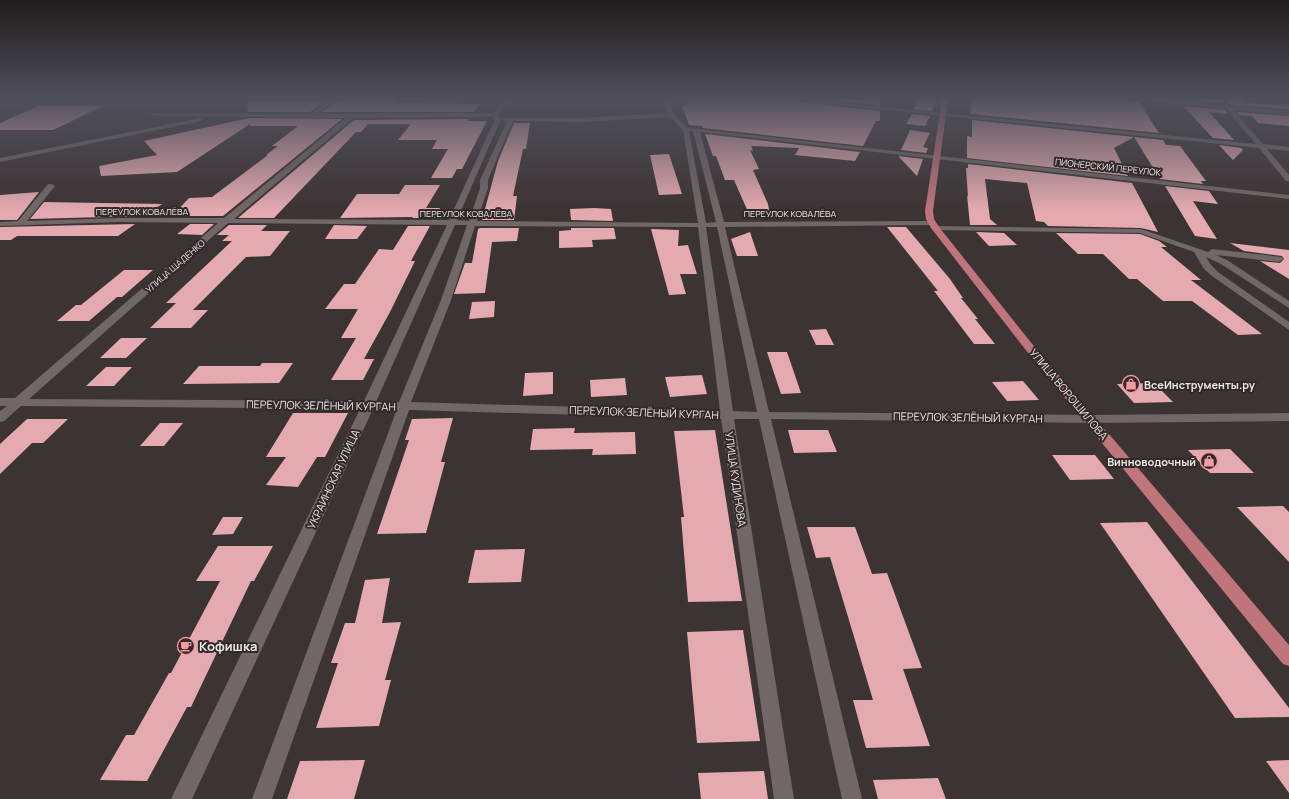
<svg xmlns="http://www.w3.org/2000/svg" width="1289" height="799" viewBox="0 0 1289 799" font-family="Manrope,sans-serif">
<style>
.building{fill:#e4aaaf}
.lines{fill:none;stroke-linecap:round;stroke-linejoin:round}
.minor{fill:#716767;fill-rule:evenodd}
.major{fill:#c0747c;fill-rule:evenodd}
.labels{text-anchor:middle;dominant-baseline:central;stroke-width:4;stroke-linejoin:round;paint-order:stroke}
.far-street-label{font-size:9px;fill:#ece6e7;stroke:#322929}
.poi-label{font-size:11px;font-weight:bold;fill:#ece6e7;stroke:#322929;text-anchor:start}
.street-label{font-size:11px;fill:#ece6e7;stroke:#322929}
.near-poi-label{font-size:13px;font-weight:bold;fill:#ece6e7;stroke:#322929;text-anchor:start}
</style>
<rect width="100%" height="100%" fill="#3c3333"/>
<g class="building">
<polygon points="693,99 778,99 880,111 880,121 876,121 863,146 703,128 702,126 689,125 682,106"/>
<polygon points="815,99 880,100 880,105"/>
<polygon points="920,99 937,99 932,111 914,109"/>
<polygon points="970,99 1099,99 1139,102 1159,133 971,114"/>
<polygon points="1176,99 1242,99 1246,103 1289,106 1289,109 1231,105 1225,100 1221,103"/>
<polygon points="397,100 394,103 480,104 474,112 322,112 337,101"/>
<polygon points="247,101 325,101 310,112 248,112"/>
<polygon points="38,106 103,106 53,130 0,130 0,123"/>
<polygon points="1183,106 1225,110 1228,114 1209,112 1234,140 1213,138"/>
<polygon points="1237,112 1289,116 1289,126 1258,123 1252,116 1239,115"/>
<polygon points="912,114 930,116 925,126 906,124"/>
<polygon points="249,118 342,119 223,216 172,216 189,198 212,197 268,155 266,155 278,146 272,146 298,126 250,126 250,124 177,172 101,176 99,166 157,155 144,141"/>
<polygon points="469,119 468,121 487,121 462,169 457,169 452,178 431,178 448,149 432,149 437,140 398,140 410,125 408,124 368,124 361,132 356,132 274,218 238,218 354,120"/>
<polygon points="972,120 1134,137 1114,148 1128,176 967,158 967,136 972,137"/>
<polygon points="514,123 530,123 526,149 523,149 513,196 517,196 514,220 482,220 498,161"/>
<polygon points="910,130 930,133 923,147 928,148 926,153 901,150"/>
<polygon points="705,134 860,152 855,161 795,155 799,148 751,146 753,151 750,150 759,169 753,170 768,204 770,215 749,214 734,180 725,180 716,156 713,156"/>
<polygon points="1134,137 1163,140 1166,145 1180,146 1206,181 1201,181 1203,184 1160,179"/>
<polygon points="1219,145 1241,148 1243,150 1233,160"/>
<polygon points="669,154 682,194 659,195 650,155"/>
<polygon points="898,156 923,159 917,176"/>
<polygon points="968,164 1132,183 1158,232 1141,228 1048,226 1044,222 1036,221 1027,183 985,179 990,219 997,225 970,225 967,195 968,197 966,168 968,168"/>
<polygon points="405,185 440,185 426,208 440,208 435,218 412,218 413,217 340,218 357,194 399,194"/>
<polygon points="1165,186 1209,191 1218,204 1193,201 1217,239 1195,236"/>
<polygon points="39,192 17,220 0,220 0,195"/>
<polygon points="44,202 162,204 144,216 30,219"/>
<polygon points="594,208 611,209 613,221 571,220 570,209"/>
<polygon points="135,224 118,236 17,236 11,240 0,240 0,227"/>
<polygon points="190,224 214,224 202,235 177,234"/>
<polygon points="229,225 267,225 261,231 290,231 270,256 246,257 193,310 208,310 191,328 150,328 176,303 166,303 232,241 222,241 229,235 217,235"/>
<polygon points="334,225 367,226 357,239 325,239"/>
<polygon points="408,226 430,226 411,261 415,261 390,312 364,359 374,359 363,380 331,380 356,338 341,338 358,309 325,309 344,284 355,284 379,249 393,250"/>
<polygon points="887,227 906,227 950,279 963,298 961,298 978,319 975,319 995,344 974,344 934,291 938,291"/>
<polygon points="480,228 519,228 517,241 492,242 485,293 454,294 465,263 472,263 478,229"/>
<polygon points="571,228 614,228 616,239 592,240 593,247 559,248 559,231 571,230"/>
<polygon points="651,229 679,230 678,246 688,245 697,274 680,274 686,294 669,295"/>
<polygon points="750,232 758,256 737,256 731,239"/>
<polygon points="976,232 1004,233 1017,245 989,246"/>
<polygon points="1056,233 1140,234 1159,241 1167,247 1161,247 1201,280 1191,280 1262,334 1238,335 1192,301 1163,301 1137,279 1129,279 1103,254 1078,254"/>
<polygon points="1230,243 1289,250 1289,279 1260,261 1280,263 1284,259 1282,256 1244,251"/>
<polygon points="124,270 153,270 122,297 117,297 89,321 57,321 76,305 81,305"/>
<polygon points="495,301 494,317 469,319 472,302"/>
<polygon points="826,329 834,345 816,345 809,330"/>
<polygon points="121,338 147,338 126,358 100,358"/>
<polygon points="767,352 787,352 801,393 781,394"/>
<polygon points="262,363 293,363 279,383 183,384 199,366 260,366"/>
<polygon points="106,367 132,367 114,386 86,386"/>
<polygon points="553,372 553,394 523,396 525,373"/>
<polygon points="702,375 707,394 670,397 665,377"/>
<polygon points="625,378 627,395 591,397 590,380"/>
<polygon points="1023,381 1039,400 1007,401 992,382"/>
<polygon points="1154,383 1173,402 1134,403 1117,384"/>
<polygon points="293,413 348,413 325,457 317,457 298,487 266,485 286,457 266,457"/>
<polygon points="453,418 441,462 445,462 426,533 377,534 409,440 405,440 412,419"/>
<polygon points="27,419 68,419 43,443 32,443 0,474 0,444"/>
<polygon points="160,423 183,423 164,446 140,446"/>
<polygon points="575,428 574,433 635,432 636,454 592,455 593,449 530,450 533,429"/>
<polygon points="715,430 742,601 688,602 681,517 684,517 674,431"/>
<polygon points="788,430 828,430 837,452 794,453"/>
<polygon points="1230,449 1254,473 1210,473 1188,450"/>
<polygon points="1052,455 1095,455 1114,479 1070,480"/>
<polygon points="1283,506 1289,512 1289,562 1237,507"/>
<polygon points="223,517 243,517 233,534 212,535"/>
<polygon points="1147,522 1289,708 1289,717 1235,718 1100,523"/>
<polygon points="807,527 855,527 872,574 887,573 922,668 903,669 930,746 866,748 853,700 873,700 830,557 816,558"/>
<polygon points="218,546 273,546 254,581 251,581 191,707 187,707 147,781 100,780 126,735 134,735 169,673 171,673 220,581 196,581"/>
<polygon points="525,549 521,582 468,583 475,550"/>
<polygon points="390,578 382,623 401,622 385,680 391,680 379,726 316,728 338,663 331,663 345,623 355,623 365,580"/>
<polygon points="743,630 760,741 697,743 687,632"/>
<polygon points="365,760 354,799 287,799 300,761"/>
<polygon points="1289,760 1289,793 1266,761"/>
<polygon points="764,771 768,799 701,799 698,773"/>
<polygon points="938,778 946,799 878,799 873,780"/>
</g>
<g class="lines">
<g class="minor">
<path d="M 330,99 L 337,99 L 318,114 L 493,113 L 506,99 L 512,99 L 497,115 L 501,119 L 457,220 L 469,221 L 480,188 L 480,180 L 507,121 L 502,120 L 502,118 L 581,118 L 667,113 L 664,105 L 672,99 L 679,99 L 670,105 L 674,114 L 688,128 L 1289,195 L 1289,199 L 700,132 L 724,222 L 932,221 L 936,223 L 932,225 L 725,227 L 769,412 L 1091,415 L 1289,413 L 1289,421 L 1091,423 L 771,419 L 862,799 L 842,799 L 759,419 L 734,419 L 794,799 L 774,799 L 721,419 L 409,410 L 272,799 L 252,799 L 397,409 L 373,409 L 192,799 L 171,799 L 360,409 L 21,406 L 4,421 L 0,422 L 0,411 L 7,406 L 0,406 L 0,398 L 15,398 L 218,223 L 119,222 L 0,226 L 0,222 L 18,221 L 48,184 L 51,184 L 55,186 L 27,221 L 119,218 L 224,218 L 346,118 L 152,116 L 150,113 L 310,114 ZM 492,117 L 495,119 L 449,220 L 234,219 L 353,118 ZM 670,117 L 683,130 L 698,223 L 477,221 L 488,188 L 488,180 L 513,121 L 581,122 ZM 689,131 L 693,131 L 716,222 L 706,223 ZM 228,223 L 447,225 L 364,401 L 29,399 ZM 455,225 L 467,225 L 441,300 L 399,402 L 376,402 ZM 475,226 L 698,227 L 720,411 L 411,402 L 451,300 ZM 706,227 L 717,227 L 757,412 L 733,411 Z"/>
<polygon points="779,99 799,99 1256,144 1226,109 1129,99 1151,99 1223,105 1222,104 1225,102 1230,106 1289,111 1289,115 1233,110 1263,144 1289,147 1289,151 1267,149 1289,175 1289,181 1286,181 1259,148"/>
<polygon points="200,118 203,120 202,121 0,162 0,158"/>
<polygon points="932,226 1141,229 1208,252 1212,249 1282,257 1283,259 1279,262 1216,255 1227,260 1289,301 1289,308 1221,264 1206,257 1211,265 1218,272 1289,322 1289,330 1212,276 1204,269 1194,252 1140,233 935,230 931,228"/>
</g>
<polygon class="major" points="942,99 948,99 933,211 934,219 939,227 1033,345 1289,645 1289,666 1283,664 1025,349 931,228 926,219 925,211"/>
</g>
<linearGradient id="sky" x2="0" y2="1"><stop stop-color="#211c1c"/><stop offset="0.47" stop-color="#50505b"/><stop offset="1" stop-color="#50505b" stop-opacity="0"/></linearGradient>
<rect width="1289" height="211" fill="url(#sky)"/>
<defs>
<g id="shop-ring" transform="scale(0.9)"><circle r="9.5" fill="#322929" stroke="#f49aa2" stroke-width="1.5"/><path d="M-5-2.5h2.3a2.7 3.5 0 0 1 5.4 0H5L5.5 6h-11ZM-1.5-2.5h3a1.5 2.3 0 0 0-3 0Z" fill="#f49aa2"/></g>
<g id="cafe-ring" transform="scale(0.9)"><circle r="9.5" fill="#322929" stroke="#f49aa2" stroke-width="1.5"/><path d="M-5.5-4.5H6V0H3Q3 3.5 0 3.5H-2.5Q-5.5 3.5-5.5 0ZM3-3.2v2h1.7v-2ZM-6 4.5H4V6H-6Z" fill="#f49aa2"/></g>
</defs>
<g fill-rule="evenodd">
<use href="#shop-ring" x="1131" y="384"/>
<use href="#shop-ring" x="1209" y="461"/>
<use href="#cafe-ring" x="186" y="646"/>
</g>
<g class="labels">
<g class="far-street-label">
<text transform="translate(1108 167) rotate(6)">ПИОНЕРСКИЙ ПЕРЕУЛОК</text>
<text x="142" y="211">ПЕРЕУЛОК КОВАЛЁВА</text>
<text x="466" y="213">ПЕРЕУЛОК КОВАЛЁВА</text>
<text x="790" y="213">ПЕРЕУЛОК КОВАЛЁВА</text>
<text transform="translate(175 266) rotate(-41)">УЛИЦА ЩАДЕНКО</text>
</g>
<g class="poi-label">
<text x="1144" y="384">ВсеИнструменты.ру</text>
<text x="1196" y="461" text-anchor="end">Винноводочный</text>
</g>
<g class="street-label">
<text transform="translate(1069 394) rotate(50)">УЛИЦА ВОРОШИЛОВА</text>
<text transform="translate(321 405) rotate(1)">ПЕРЕУЛОК ЗЕЛЁНЫЙ КУРГАН</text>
<text transform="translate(644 412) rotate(2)">ПЕРЕУЛОК ЗЕЛЁНЫЙ КУРГАН</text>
<text transform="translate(968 417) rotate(1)">ПЕРЕУЛОК ЗЕЛЁНЫЙ КУРГАН</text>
<text transform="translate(333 479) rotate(-65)">УКРАИНСКАЯ УЛИЦА</text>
<text transform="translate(736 479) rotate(82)">УЛИЦА КУДИНОВА</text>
</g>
<g class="near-poi-label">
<text x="199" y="646">Кофишка</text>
</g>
</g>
</svg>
